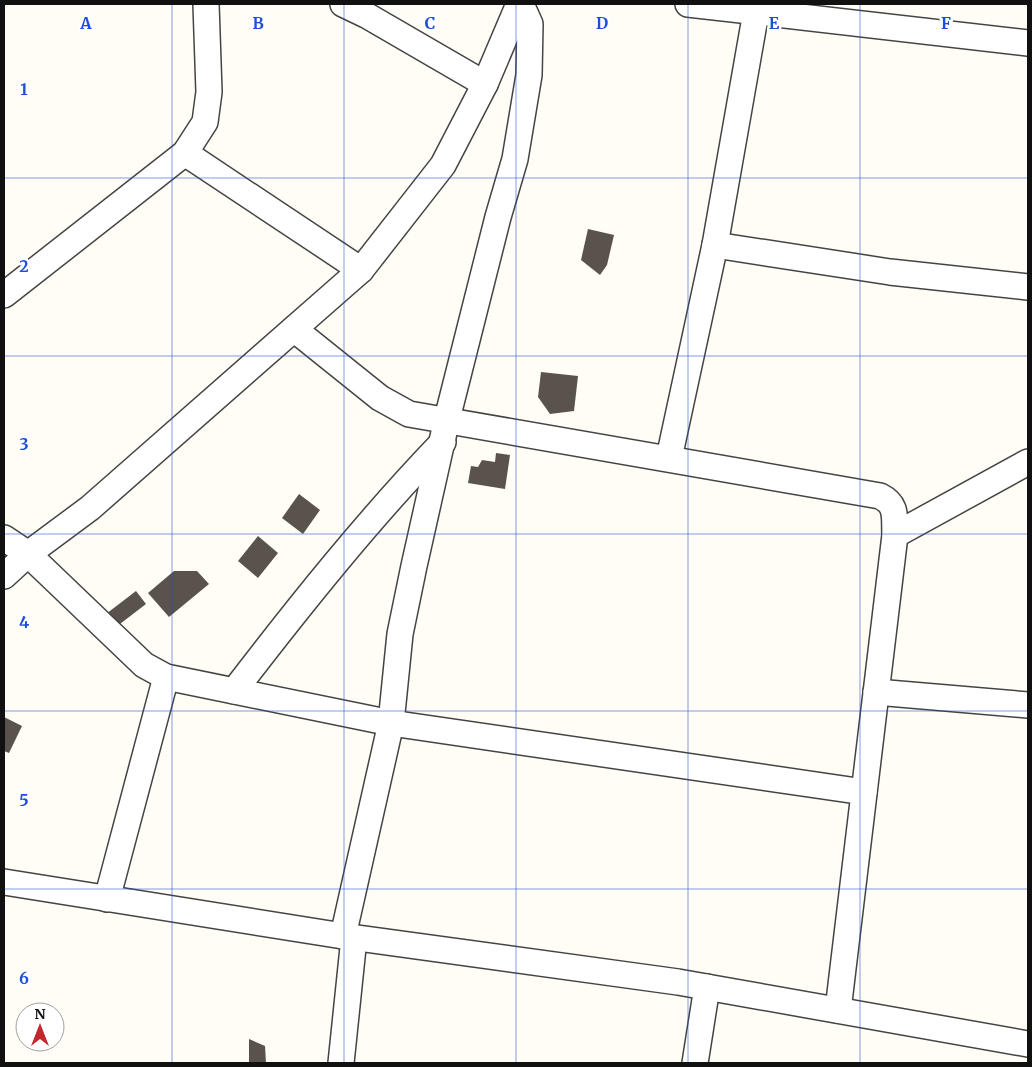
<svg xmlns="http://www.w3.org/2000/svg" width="1032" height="1067" viewBox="0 0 1032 1067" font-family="Merriweather,serif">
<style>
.building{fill:#5a524d}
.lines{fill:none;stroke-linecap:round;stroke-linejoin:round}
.street-casing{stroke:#444;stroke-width:28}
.street{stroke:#fff;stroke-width:25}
.grid{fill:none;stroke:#1d4ed8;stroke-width:1;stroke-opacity:0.55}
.grid-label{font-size:16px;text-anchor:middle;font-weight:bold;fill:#1d4ed8;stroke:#fff;stroke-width:5;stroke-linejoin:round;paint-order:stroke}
</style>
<rect width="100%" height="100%" fill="#fffdf5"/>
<g class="building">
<polygon points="588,229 614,235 607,265 600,275 581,260"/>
<polygon points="541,372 578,376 574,411 550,414 538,397"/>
<polygon points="496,453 510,455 505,489 468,483 471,466 478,467 482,460 495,462"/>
<polygon points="299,494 320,510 303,534 282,518"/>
<polygon points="258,536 278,553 258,578 238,561"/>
<polygon points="174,571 197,571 209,584 169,617 148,593"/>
<polygon points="136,591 146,604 116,627 106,614"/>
<polygon points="4,717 22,726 9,753 4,751"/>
<polygon points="249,1039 265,1046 266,1063 249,1063"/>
</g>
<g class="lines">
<g class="street-casing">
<g id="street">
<polyline points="343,4 366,15 485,84"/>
<polyline points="688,4 1028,43"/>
<polyline points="185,153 361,270"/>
<polyline points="715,245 890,272 1028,287"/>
<polyline points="4,295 185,153 205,122 209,92 206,4"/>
<path d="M 294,329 L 380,398 L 409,414 L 880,496 C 898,505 894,517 895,535 L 838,1010"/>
<polyline points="669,458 715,245 756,12"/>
<polyline points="895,535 1028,462"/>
<polyline points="4,538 28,554 144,665 166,677 391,723 864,792"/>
<polyline points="4,576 28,554 90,508 361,270 443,165 485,84 519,4"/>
<path d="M 234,691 C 300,605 368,520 443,442"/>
<polyline points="876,692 1028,705"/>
<polyline points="4,882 343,936 678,982 1028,1044"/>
<polyline points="107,899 166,677"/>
<polyline points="343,936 391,723 400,634 414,566 447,419 498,217 515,159 529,75 530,24 521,4"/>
<polyline points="341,1063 354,938"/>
<polyline points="695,1063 707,987"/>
</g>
</g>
<use href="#street" class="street"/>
</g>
<path class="grid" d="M 172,4 L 172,1063M 344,4 L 344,1063M 516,4 L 516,1063M 688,4 L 688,1063M 860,4 L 860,1063M 4,178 L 1028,178M 4,356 L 1028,356M 4,534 L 1028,534M 4,711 L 1028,711M 4,889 L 1028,889"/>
<g class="grid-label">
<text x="86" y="29">A</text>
<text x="258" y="29">B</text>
<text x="430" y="29">C</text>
<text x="602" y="29">D</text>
<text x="774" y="29">E</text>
<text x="946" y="29">F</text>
<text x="24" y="95">1</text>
<text x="24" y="272">2</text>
<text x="24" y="450">3</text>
<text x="24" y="628">4</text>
<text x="24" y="806">5</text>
<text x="24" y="984">6</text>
</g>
<rect width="1032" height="1067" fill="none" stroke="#111111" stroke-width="10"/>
<g transform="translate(40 1027)"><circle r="24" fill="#ffffff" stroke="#a0a0a0"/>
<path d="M0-4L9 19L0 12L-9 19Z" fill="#c4262e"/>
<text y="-8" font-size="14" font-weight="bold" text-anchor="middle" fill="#111111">N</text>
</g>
</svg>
